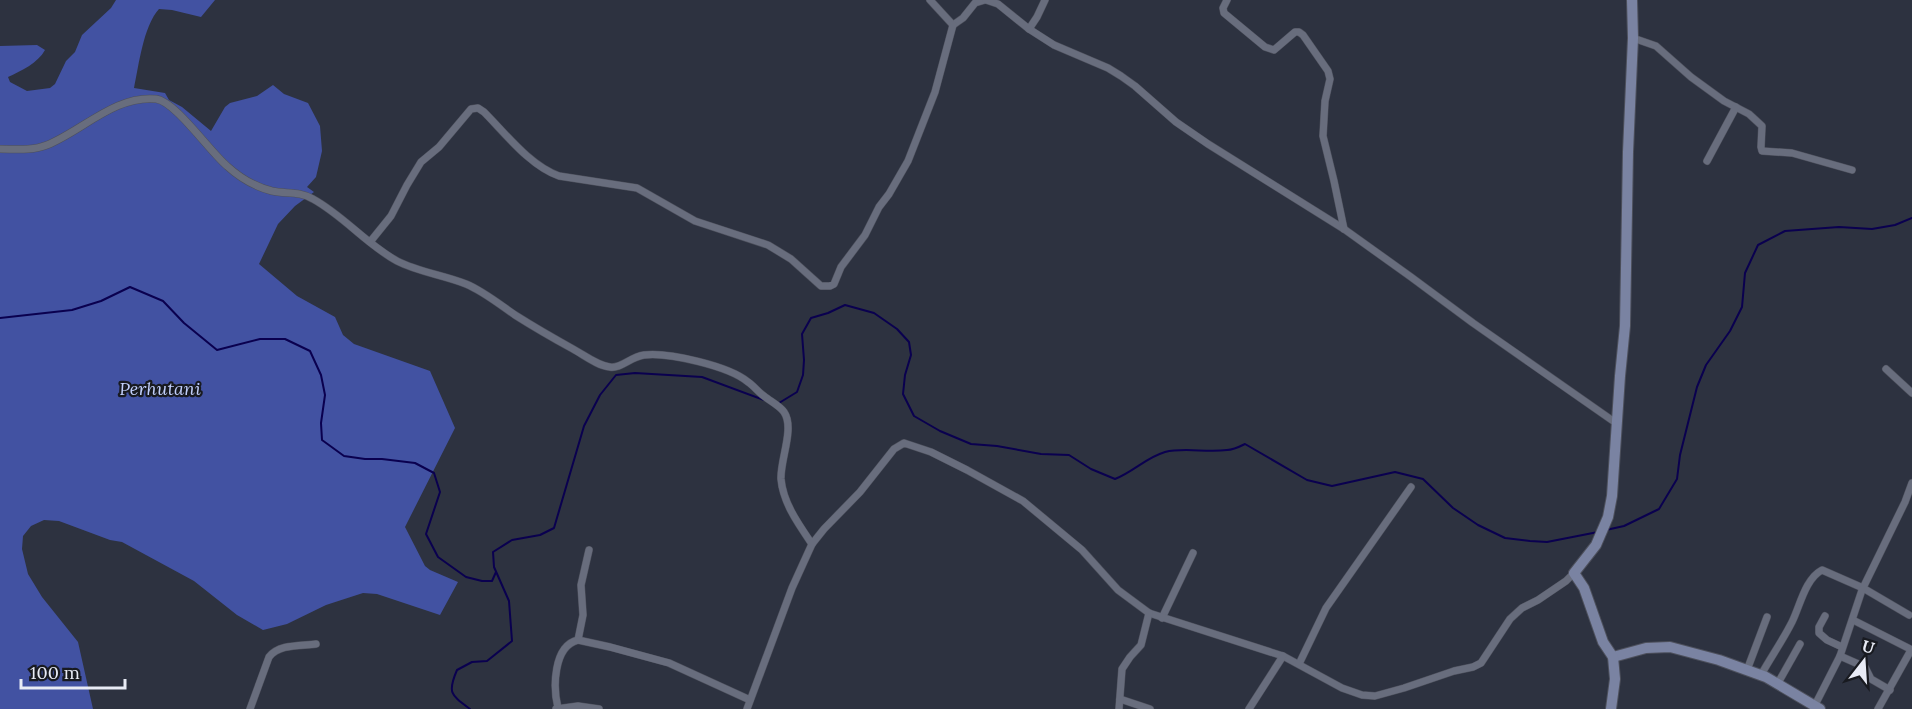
<svg xmlns="http://www.w3.org/2000/svg" width="1912" height="709" viewBox="0 0 1912 709" font-family="Lora,serif">
<style>
.forest{fill:#4252a2}
.lines{fill:none;stroke-linecap:round;stroke-linejoin:round}
.stream{stroke:#0a004f;stroke-width:2}
.street-casing{stroke:#4d505c;stroke-width:8}
.secondary-casing{stroke:#4d505c;stroke-width:12}
.street{stroke:#686d7d;stroke-width:7}
.secondary{stroke:#7a83a2;stroke-width:10}
.labels{text-anchor:middle;dominant-baseline:central;stroke-width:4.5;stroke-linejoin:round;paint-order:stroke}
.park-label{font-size:18px;font-style:italic;fill:#c1cffb;stroke:#181a20}
</style>
<rect width="100%" height="100%" fill="#2d3240"/>
<path class="forest" d="M 116,0 L 215,0 L 201,17 L 172,10 L 159,9 C 143,27 139,65 134,88 L 165,93 L 169,100 L 182,107 L 211,131 L 225,107 L 230,103 L 257,96 L 273,85 L 284,94 L 308,103 L 320,126 L 322,151 L 316,177 L 307,187 L 314,192 L 295,206 L 278,224 L 259,264 L 297,296 L 335,317 L 343,335 L 354,344 L 430,371 L 455,428 L 405,527 L 425,566 L 430,570 L 458,582 L 440,615 L 377,594 L 363,593 L 326,605 L 287,624 L 263,630 L 237,615 L 194,581 L 122,542 L 110,540 L 59,521 L 44,520 L 31,526 L 23,536 L 22,549 L 28,574 L 42,597 L 78,642 L 93,709 L 0,709 L 0,46 L 37,45 L 45,50 C 38,63 21,71 8,77 L 10,82 L 27,91 L 50,88 L 55,84 L 66,61 L 75,52 L 82,35 L 111,8 Z"/>
<g class="lines">
<g class="stream">
<polyline points="0,318 72,310 101,301 130,287 163,301 184,323 217,350 260,339 285,339 310,351 321,375 325,395 321,423 322,440 344,456 365,459 382,459 415,463 434,473 440,492 426,534 438,557 466,577 482,581 492,581 496,572"/>
<path d="M 779,403 L 797,392 L 803,375 L 804,360 L 802,334 L 811,318 L 828,313 L 845,305 L 874,313 L 897,329 L 909,342 L 911,355 L 905,375 L 903,394 L 914,416 L 940,431 L 971,444 L 997,446 L 1041,454 L 1069,455 L 1091,469 L 1115,479 C 1133,472 1147,457 1165,452 C 1185,447 1206,453 1227,450 C 1233,450 1239,447 1245,444 L 1307,480 L 1332,486 L 1395,472 L 1423,479 L 1453,508 L 1478,525 L 1505,538 L 1530,541 L 1547,542 L 1598,532"/>
<polyline points="1606,530 1624,526 1659,509 1677,479 1680,455 1697,387 1706,365 1730,331 1742,307 1745,273 1758,245 1785,231 1839,227 1872,229 1895,225 1912,218"/>
<path d="M 470,709 C 451,695 447,693 457,670 L 472,662 L 487,661 L 512,641 L 509,601 L 494,567 L 493,552 L 512,540 L 540,535 L 554,528 L 584,426 L 600,395 L 616,375 L 635,373 L 702,377 L 764,400"/>
</g>
<g class="street-casing">
<g id="street">
<polyline points="930,0 953,25 963,18 975,3 985,0"/>
<polyline points="986,0 998,4 1029,29 1054,45 1108,68 1121,76 1135,86 1176,122 1208,144 1344,229 1411,277 1473,323 1616,423"/>
<polyline points="1227,0 1223,8 1224,13 1265,47 1274,50 1295,32 1299,32 1303,35 1328,71 1330,79 1325,101 1323,136 1334,181 1344,229"/>
<polyline points="1029,29 1037,17 1045,0"/>
<polyline points="1633,38 1656,46 1691,77 1724,101 1749,114 1762,126 1761,147 1762,151 1792,153 1852,170"/>
<path d="M 0,149 C 15,149 32,151 47,145 C 82,131 115,95 156,99 C 175,101 210,152 227,166 C 239,177 256,187 272,191 C 286,194 300,191 313,199 C 344,216 366,244 397,261 C 418,272 444,275 466,284 C 483,291 499,304 515,315 C 534,327 553,338 573,349 C 584,355 598,366 610,367 C 621,369 630,357 644,355 C 668,352 729,366 748,382 C 754,386 758,392 764,396 C 770,401 780,406 784,412 C 795,428 780,460 781,479 C 783,503 799,525 812,544"/>
<polyline points="1707,161 1736,107"/>
<path d="M 370,242 L 391,216 L 407,185 L 421,162 L 439,147 L 471,109 L 478,108 L 484,112 C 505,133 530,166 559,176 L 637,188 L 695,221 L 768,245 L 791,259 L 821,286 L 830,286 L 834,284 L 841,267 L 865,235 L 879,207 L 889,194 L 908,161 L 935,92 L 953,25"/>
<polyline points="1886,369 1912,393"/>
<polyline points="1825,616 1819,627 1819,633 1827,640 1842,647"/>
<polyline points="1162,618 1193,553"/>
<polyline points="1853,620 1912,650"/>
<polyline points="578,640 583,615 581,585 589,550"/>
<polyline points="1840,656 1865,667 1871,679 1890,690"/>
<polyline points="1299,664 1326,608 1411,487"/>
<polyline points="1747,670 1767,617"/>
<path d="M 1761,675 C 1771,657 1783,640 1792,622 C 1800,606 1805,579 1822,570 L 1863,588 L 1909,615"/>
<polyline points="1778,683 1800,644"/>
<polyline points="1120,699 1150,709"/>
<polyline points="1815,705 1840,656 1862,590 1905,502 1912,483"/>
<path d="M 558,708 C 553,688 553,646 578,640 L 610,647 L 669,663 L 750,700"/>
<path d="M 250,709 L 269,657 C 279,644 300,646 316,644"/>
<polyline points="556,709 578,706 599,709"/>
<polyline points="747,709 792,588 812,544 824,529 860,492 894,449 904,443 931,452 967,470 1023,501 1082,550 1118,590 1149,613 1283,656 1342,688 1362,695 1375,696 1404,688 1454,671 1473,667 1481,663 1510,619 1522,608 1538,600 1566,581 1574,573"/>
<polyline points="1119,709 1122,669 1130,657 1141,645 1149,613"/>
<polyline points="1249,709 1283,656"/>
<polyline points="1878,709 1911,650"/>
</g>
</g>
<g class="secondary-casing">
<g id="secondary">
<polyline points="1613,657 1646,648 1670,647 1719,660 1766,677 1820,709"/>
<polyline points="1611,709 1615,679 1613,657 1603,642 1584,588 1574,573 1596,545 1608,517 1612,496 1620,376 1625,326 1628,152 1633,38 1632,0"/>
</g>
</g>
<use href="#street" class="street"/>
<use href="#secondary" class="secondary"/>
</g>
<g class="labels">
<g class="park-label">
<text x="160" y="388">Perhutani</text>
</g>
</g>
<g transform="translate(1864 661) rotate(17)" stroke="#181a20" stroke-width="4.5" paint-order="stroke">
<path d="M0-4.5L10 22L0 15L-10 22Z" fill="#e8ebf5"/>
<text y="-9" font-size="16" font-weight="bold" text-anchor="middle" fill="#e8ebf5">U</text>
</g>
<path d="M21 679v9h104v-9" fill="none" stroke="#e8ebf5" stroke-width="3"/>
<text x="30" y="679" font-size="18" fill="#e8ebf5" stroke="#181a20" stroke-width="4.5" paint-order="stroke">100 m</text>
</svg>
